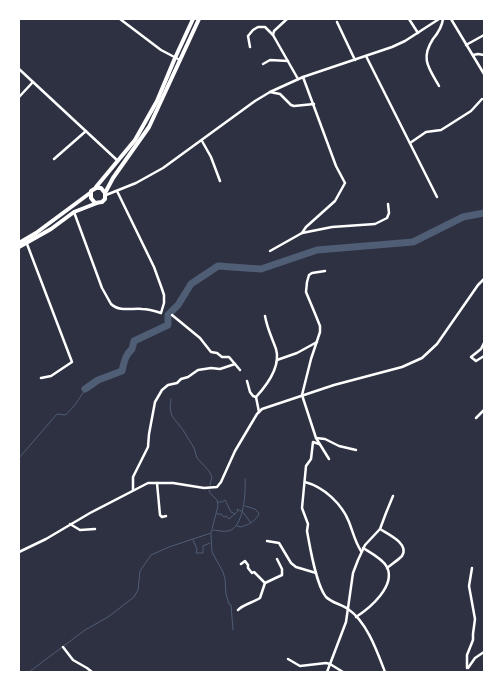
<svg xmlns="http://www.w3.org/2000/svg" width="503" height="691" viewBox="0 0 503 691" font-family="'Roboto Condensed',sans-serif">
<style>
.lines{fill:none;stroke-linecap:round;stroke-linejoin:round}
.stream{stroke:#4f5d75;stroke-width:1}
.river{stroke:#4f5d75;stroke-width:7}
.minor{stroke:#fff;stroke-width:2.5}
.trunk{stroke:#fff;stroke-width:4}
</style>
<rect width="100%" height="100%" fill="#2d3142"/>
<g class="lines">
<g class="stream">
<polyline points="171,399 170,408 172,416 183,430 194,448 197,458 209,471 212,477 210,485"/>
<path d="M 19,458 L 57,414 L 65,415 C 73,409 80,398 85,389"/>
<polyline points="209,490 210,493 217,500 218,506 212,529"/>
<polyline points="218,502 222,502 225,500 231,512 235,514"/>
<polyline points="242,511 251,523"/>
<polyline points="217,514 221,514 224,517 226,516 229,519 238,511 237,509 241,511"/>
<path d="M 237,526 L 241,527 C 247,525 257,521 259,513 L 255,509 L 245,506"/>
<polyline points="211,534 212,552 223,572 225,579 226,594 229,604 231,605 233,630"/>
<polyline points="193,540 197,549 196,553 203,553 203,546 210,543"/>
<path d="M 29,672 L 85,630 L 108,617 L 134,597 L 138,590 L 140,571 L 151,555 L 169,547 L 211,533 L 212,530 C 217,530 223,532 228,531 C 244,528 246,492 245,479"/>
</g>
<path class="river" d="M 85,389 L 98,380 L 122,371 C 124,363 125,355 132,349 L 134,341 L 168,325 L 168,315 L 178,305 L 191,284 L 218,266 L 261,269 L 317,250 L 413,242 L 463,217 L 484,213"/>
<g class="minor">
<polyline points="120,19 161,50 180,60"/>
<polyline points="287,19 274,31 273,35 298,79"/>
<polyline points="409,19 418,33"/>
<polyline points="451,19 484,74"/>
<polyline points="337,22 355,60"/>
<polyline points="466,45 484,35"/>
<polyline points="250,47 248,36 253,30 258,27 265,27 273,35"/>
<polyline points="473,55 478,54 484,55"/>
<polyline points="366,56 437,197"/>
<polyline points="263,64 270,60 288,61"/>
<polyline points="19,69 118,161"/>
<path d="M 439,86 C 429,68 420,59 433,39 C 438,33 442,27 443,19"/>
<polyline points="270,92 280,94 291,105 294,106 314,104"/>
<polyline points="19,97 33,82"/>
<polyline points="202,141 211,157 220,181"/>
<polyline points="410,143 426,132 441,130 449,125 471,111 482,99"/>
<polyline points="54,159 86,131"/>
<polyline points="106,195 136,183 163,168 255,101 270,92 303,77 392,47 405,41 439,19"/>
<path d="M 74,212 L 102,288 L 111,304 C 119,312 132,308 142,309 C 149,309 155,311 161,313 L 164,303 L 164,295 L 162,289 L 154,267 L 117,191"/>
<polyline points="302,233 306,227 335,201 345,183 336,166 303,77"/>
<polyline points="27,244 72,362 51,376 41,378"/>
<polyline points="270,251 302,233 332,227 375,224 387,218 389,213 388,204"/>
<polyline points="325,271 312,273 309,275 307,282 306,292 316,316 320,326 320,332 311,359 302,395 316,438 329,459"/>
<polyline points="172,315 200,338 211,352 217,353 222,357 229,357 240,370"/>
<polyline points="484,343 481,349 471,357 476,361 484,356"/>
<polyline points="277,360 297,353 317,342"/>
<polyline points="247,381 250,392 253,396 256,397"/>
<path d="M 256,397 C 267,385 281,366 276,349 C 272,338 267,328 265,316"/>
<polyline points="256,397 259,412"/>
<polyline points="476,418 484,410"/>
<polyline points="316,438 325,439 339,446 356,450"/>
<path d="M 319,444 L 313,442 L 311,459 L 306,466 L 302,508 L 308,524 L 307,531 C 310,547 316,585 326,597 C 332,603 341,604 348,609 C 367,622 377,651 385,672"/>
<path d="M 305,482 C 324,487 342,504 349,522 C 353,532 355,542 361,551"/>
<polyline points="157,483 160,515 162,517 166,516"/>
<polyline points="133,490 133,477 148,447 149,434 155,402 162,390 168,385 177,383 181,379 188,377 198,370 211,368 220,369 235,364"/>
<polyline points="70,524 80,530 95,529"/>
<path d="M 380,529 C 388,534 410,544 402,556 C 398,560 392,564 387,568"/>
<polyline points="267,541 279,543 291,563 296,567 316,573"/>
<polyline points="19,552 46,539 90,513 148,483 173,483 204,488 217,487 221,482 235,451 257,414 262,409 334,385 402,367 422,358 437,344 478,285 484,279"/>
<polyline points="241,564 245,561 248,565 248,568 252,573 254,572 265,583"/>
<path d="M 238,610 C 242,605 254,602 260,598 L 265,583 L 282,575 L 282,569 L 277,559"/>
<path d="M 356,617 C 370,608 396,586 387,567 C 383,559 371,553 363,548"/>
<polyline points="63,647 73,660 87,668 92,672"/>
<polyline points="288,659 300,666 326,663 330,664 343,672"/>
<polyline points="467,668 467,655 473,640 473,634 475,619 469,586 472,568"/>
<polyline points="468,668 475,658 484,652"/>
<polyline points="327,672 346,622 353,573 358,560 365,545 380,529 386,513 393,496"/>
</g>
<g class="trunk">
<polyline points="96,187 135,140 157,101 175,58 193,19"/>
<polyline points="105,193 101,188 96,188 91,191 91,198 95,203 102,202 105,199 105,193 113,178 149,127 199,19"/>
<polyline points="19,243 36,233 90,193"/>
<polyline points="19,247 51,229 74,212 97,203"/>
</g>
</g>
<rect width="503" height="691" fill="none" stroke="#ffffff" stroke-width="40"/>
</svg>
